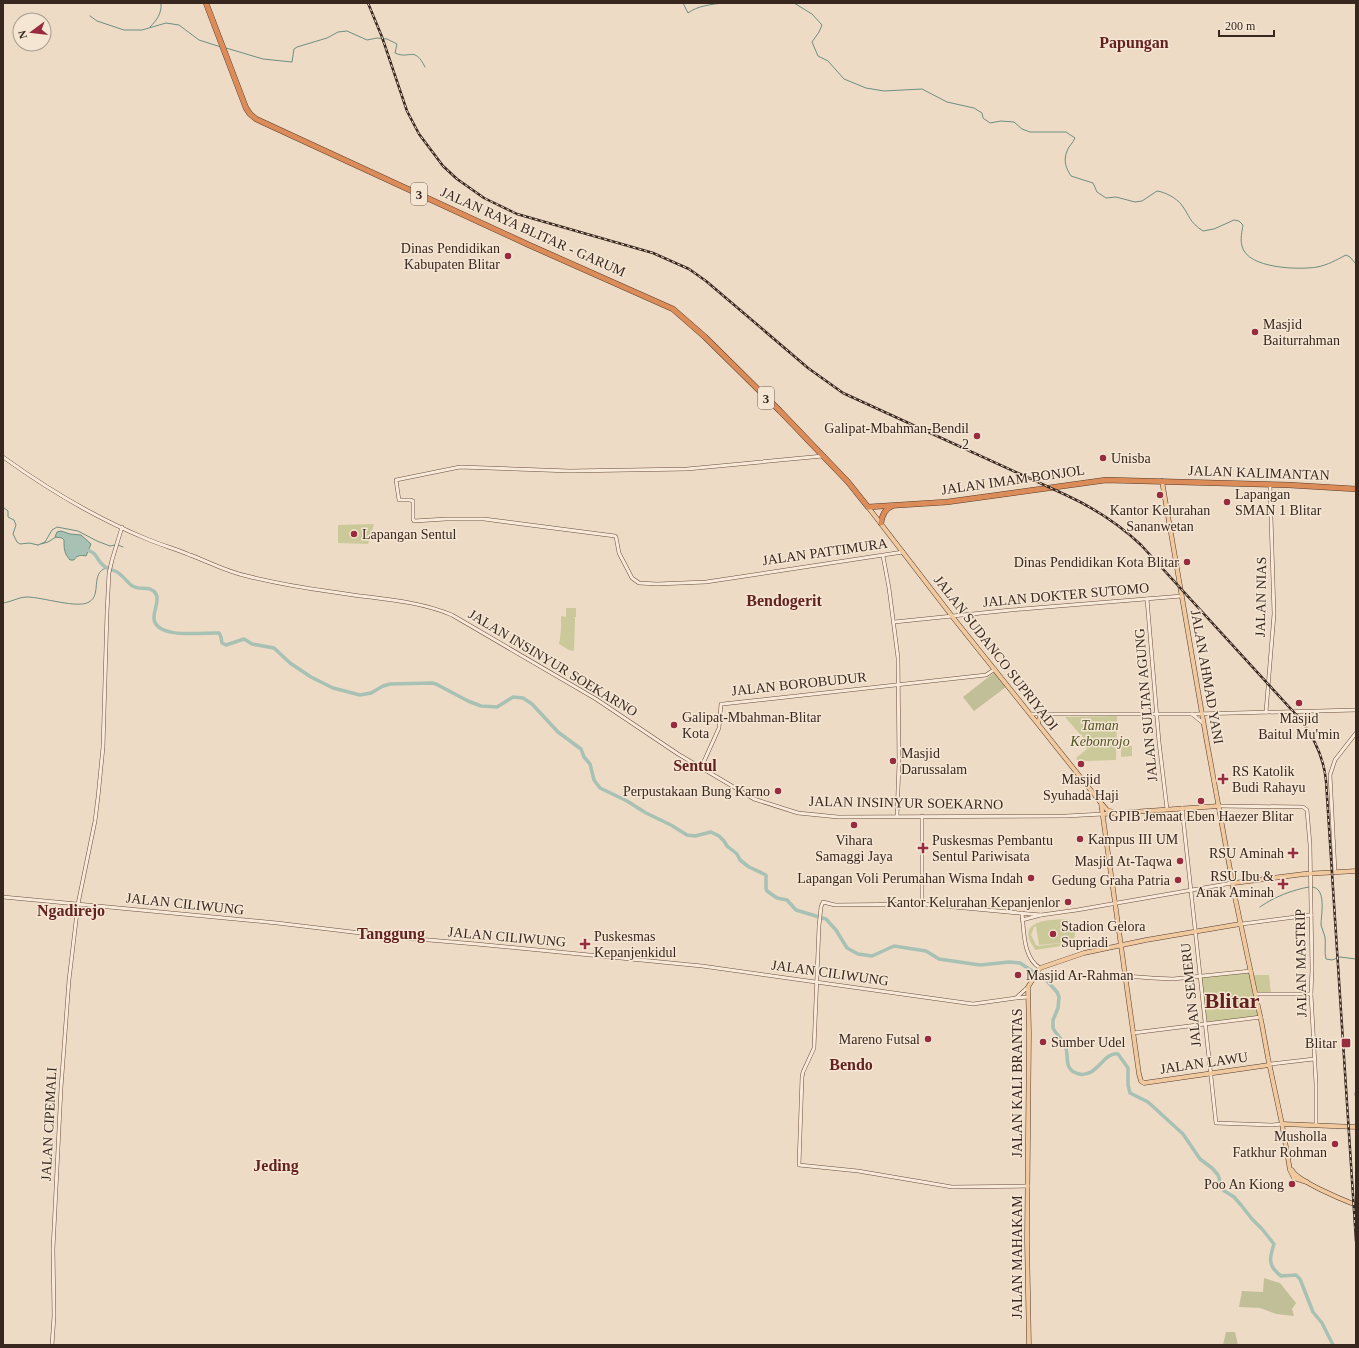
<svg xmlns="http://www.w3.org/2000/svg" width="1359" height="1348" viewBox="0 0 1359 1348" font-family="'Times New Roman',serif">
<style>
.green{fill:#cbc999;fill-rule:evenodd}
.cemetery{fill:#c1bf98}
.water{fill:#a7c1b5;stroke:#6d8f81}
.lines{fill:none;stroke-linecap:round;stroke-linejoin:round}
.stream{stroke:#6d8f81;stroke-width:1}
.river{stroke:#a7c1b5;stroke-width:3.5}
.secondary-casing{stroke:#6a4d3e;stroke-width:4}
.primary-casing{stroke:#563b2f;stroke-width:5}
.highway-casing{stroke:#563b2f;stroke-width:6}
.secondary{stroke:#f8e9d8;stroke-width:3}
.primary{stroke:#f0c99e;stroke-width:4}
.highway{stroke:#db8c58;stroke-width:5}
.rail-casing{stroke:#38271f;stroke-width:2.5}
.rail{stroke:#f5e6d4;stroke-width:1;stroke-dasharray:3;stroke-linecap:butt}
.poi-dot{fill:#962c3e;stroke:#f5e6d4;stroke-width:1.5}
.labels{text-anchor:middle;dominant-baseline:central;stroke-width:3;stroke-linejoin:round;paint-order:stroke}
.shield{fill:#f5e6d4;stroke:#716055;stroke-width:1}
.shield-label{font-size:13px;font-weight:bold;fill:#38271f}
.street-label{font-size:14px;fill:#38271f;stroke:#f5e6d4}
.poi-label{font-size:14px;fill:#38271f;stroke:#f5e6d4;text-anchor:end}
.park-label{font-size:14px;font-style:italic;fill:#505426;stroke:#f5e6d4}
.quarter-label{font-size:16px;font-weight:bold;fill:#64221f;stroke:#f5e6d4}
.town-label{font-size:22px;font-weight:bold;fill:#64221f;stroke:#f5e6d4}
</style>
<rect width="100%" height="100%" fill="#eddbc5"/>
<g class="green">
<polygon points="374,524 368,544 338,543 338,525"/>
<polygon points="566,608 576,608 576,617 573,617 575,618 574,651 569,650 559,644 560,638 562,638 560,638 561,629 561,616 566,617"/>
<polygon points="1117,716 1116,760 1086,761 1077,760 1076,758 1087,749 1082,742 1085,740 1065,717"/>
<polygon points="1121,746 1132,746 1132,756 1121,757"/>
<path d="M 1065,919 C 1080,921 1074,935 1074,944 L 1035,950 C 1034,946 1030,943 1029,938 C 1024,919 1053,920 1065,919 ZM 1036,926 L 1039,945 L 1069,942 L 1039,946 L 1036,945 L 1031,935 L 1034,927 Z"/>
<polygon points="1250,971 1260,1016 1203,1025 1199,978"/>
<polygon points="1253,975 1269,975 1271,993 1258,992"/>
</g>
<g class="cemetery">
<polygon points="995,672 1006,687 974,711 963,697"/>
<polygon points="1264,1278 1280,1283 1296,1303 1292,1309 1294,1316 1276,1314 1260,1308 1239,1307 1242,1291 1263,1292"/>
<polygon points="1226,1332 1235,1332 1238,1345 1223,1345"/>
</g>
<path class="water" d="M 61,531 L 70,534 L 81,535 L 91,544 L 86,556 C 81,555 77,555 74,560 L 70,560 C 64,553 64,549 64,540 L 62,538 L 55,537 L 57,532 Z"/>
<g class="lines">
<g class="stream">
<path d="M 683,3 L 688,13 C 697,6 712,4 724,3"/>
<path d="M 794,3 L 812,14 L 822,25 L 819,32 L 812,42 L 818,56 L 828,61 L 844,79 L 866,88 L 884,91 L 922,89 L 947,102 L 974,108 L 982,113 L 983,118 L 990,123 L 1001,121 L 1014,122 L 1022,129 L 1030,132 L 1066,132 L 1075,138 C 1073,143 1068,147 1067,151 C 1063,161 1066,168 1071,176 L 1093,183 L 1097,192 L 1106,198 L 1116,197 L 1135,202 L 1142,201 L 1157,191 C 1165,192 1176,198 1181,204 C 1190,216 1189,222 1203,231 L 1214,229 L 1234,220 L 1239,221 L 1243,225 C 1242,231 1240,240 1242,246 C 1247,269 1300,270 1317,267 C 1328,265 1336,260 1346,255 L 1350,257 L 1356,264"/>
<polyline points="90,16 97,21 124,30 142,30 166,23 179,25 199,40 221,47"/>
<path d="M 150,27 C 157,20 162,13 161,3"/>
<path d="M 226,48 L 263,59 L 292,62 L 294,49 L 297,47 L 327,38 L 338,32 L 347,31 L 367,40 L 377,38 L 387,39 L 397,44 L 395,53 C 410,60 414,45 425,67"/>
<polyline points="3,507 8,511 8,517 14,520 16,525 13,534 17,542 20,544 29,543 38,545"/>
<polyline points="41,544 48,542 56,537"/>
<polyline points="38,545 45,542 52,530 57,527 78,531 97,541 110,546 115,545"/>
<polyline points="118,545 123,547"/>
<path d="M 3,603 C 11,602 19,597 27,597 C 42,597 78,609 89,602 C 102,595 90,573 106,568"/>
<path d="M 1312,887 C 1327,888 1321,915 1321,925 C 1322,929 1324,933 1325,937 C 1326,945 1324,951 1326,959 L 1332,960 L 1340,957 L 1356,959"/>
<path d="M 1260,907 C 1274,897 1292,890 1309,887"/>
</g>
<path class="river" d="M 87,550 C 98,553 96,560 104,566 C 107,569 111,569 115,571 C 122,574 126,581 131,585 C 139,592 150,584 156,594 C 160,601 153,611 154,619 C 157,640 205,632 219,633 L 221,637 L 222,643 L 226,645 L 244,639 L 252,644 L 274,648 L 290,663 L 311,677 L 333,688 L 360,695 L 371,693 L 383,686 L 390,684 L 432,683 L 436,684 L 468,701 L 481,706 L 497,707 L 513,697 L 523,698 L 532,704 L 558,732 L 581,749 L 584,757 L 590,764 L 594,780 L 600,788 L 627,801 L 646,813 L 671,825 L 687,835 L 695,836 L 711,832 L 719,836 L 724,841 L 727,846 L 737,854 L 740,860 L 749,867 L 766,875 L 766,889 L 767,891 L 777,898 L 787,900 L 796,910 L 826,919 L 836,930 L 847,948 L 858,954 L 872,956 L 894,946 L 926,951 L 939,959 L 980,965 L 1009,962 L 1020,963 L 1047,981 L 1057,992 L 1059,997 L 1058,1008 L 1053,1020 L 1053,1028 C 1056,1034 1062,1039 1065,1046 C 1070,1055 1062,1070 1079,1074 C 1097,1078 1104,1051 1118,1054 L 1128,1068 L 1128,1085 L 1130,1093 L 1148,1102 L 1183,1134 L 1200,1159 L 1212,1168 L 1218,1175 L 1223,1190 L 1234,1197 L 1241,1205 L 1252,1219 L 1262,1229 L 1274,1244 C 1269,1259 1268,1266 1281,1276 L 1296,1275 L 1300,1279 L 1313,1312 L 1322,1323 L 1333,1345"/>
<g class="secondary-casing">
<g id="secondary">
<polyline points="823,456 687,469 570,471 460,467 396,480 399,500 410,500 413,501 413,519 414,521 446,519 484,519 615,536 616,537 619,553 632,578 639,583 657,584 706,582 903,552"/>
<path d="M 3,457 C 46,488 98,519 147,539 C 161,545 176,549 190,555 C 209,562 227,572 247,576 C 275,583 304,588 333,592 C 373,599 414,599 452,615 L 596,699 L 678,754 L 754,799 L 798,813 L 838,817 L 1066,816 L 1103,814"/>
<polyline points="883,556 889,588 898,658 899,763 897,816"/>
<polyline points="1147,599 1159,742 1167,809"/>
<polyline points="894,622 1011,610 1182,596"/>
<polyline points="1266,712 1274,614 1270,485"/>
<polyline points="1031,714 1196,714 1356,710"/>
<polyline points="1192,714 1203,723"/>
<polyline points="701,768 719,728 721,704 723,704 986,675 995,669"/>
<polyline points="1219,806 1303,807 1307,810 1310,845 1312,969 1311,994 1316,1084 1316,1125"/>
<polyline points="1182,808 1216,1123 1272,1125 1282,1124"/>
<polyline points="922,816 922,904"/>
<polyline points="1335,872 1330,775 1335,760 1356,733"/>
<polyline points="3,897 277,923 394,937 476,944 702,966 973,1004 1016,998 1028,987"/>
<path d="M 1022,913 C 1024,931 1023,958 1040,968"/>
<polyline points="1022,920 1041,915 1077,910 1232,883"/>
<polyline points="1242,924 1311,915"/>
<polyline points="1125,976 1152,978 1173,979 1251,971"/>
<polyline points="1256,994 1311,994"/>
<polyline points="1016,998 1028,997"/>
<polyline points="1133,1033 1261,1017"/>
<polyline points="1271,1064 1314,1059"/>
<polyline points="1028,1186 952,1187 858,1171 799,1165 802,1077 803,1072 814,1048 819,926 821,907 823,902 835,905 922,904 1041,915"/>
<polyline points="52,1345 54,1316 53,1249 61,1088 69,980 78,904 95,821 98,797 103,747 107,612 109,573 112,560 122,527"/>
</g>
</g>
<g class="primary-casing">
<g id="primary">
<polyline points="1162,481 1206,737 1230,869 1232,883 1262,1025 1268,1058 1282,1124 1290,1170 1294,1178 1307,1182"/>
<polyline points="868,507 955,620 1101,803 1139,1074 1141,1081 1144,1083 1269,1065"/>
<polyline points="1038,723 1040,717 1043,715"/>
<polyline points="1101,803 1107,810 1113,812"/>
<polyline points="1103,814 1219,806"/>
<polyline points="1234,883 1304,874 1356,871"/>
<polyline points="1282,1124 1356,1127"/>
<path d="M 1292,1170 C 1297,1181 1343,1200 1356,1205"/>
<polyline points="1029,1345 1027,1240 1029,1033 1028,987 1040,968 1084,953 1146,940 1240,924"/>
</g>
</g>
<g class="highway-casing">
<g id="highway">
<polyline points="206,3 246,108 250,114 256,119 529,245 673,309 705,337 780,411 848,482 868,507 947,502 1106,480 1289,485 1356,489"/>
<path d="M 881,523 C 882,515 885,509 892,506"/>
</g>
</g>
<use href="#secondary" class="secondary"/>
<use href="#primary" class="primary"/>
<use href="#highway" class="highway"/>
<g class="rail-casing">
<g id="rail">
<path d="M 368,3 L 382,37 L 407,111 L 419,134 L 443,166 L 457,179 L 484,198 L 517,214 L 653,253 L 689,269 L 706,281 L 808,368 L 843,393 L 1066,495 C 1094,508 1119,524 1141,545 L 1301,720 C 1315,739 1324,758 1326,781 L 1356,1241"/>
<polyline points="1356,1095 1356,1093"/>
</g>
</g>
<use href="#rail" class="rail"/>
</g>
<g class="poi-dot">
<circle cx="508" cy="256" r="4"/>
<circle cx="1255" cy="332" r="4"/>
<circle cx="977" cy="436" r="4"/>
<circle cx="1103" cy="458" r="4"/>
<circle cx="1160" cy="495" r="4"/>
<circle cx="1227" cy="502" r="4"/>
<circle cx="354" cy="534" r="4"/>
<circle cx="1187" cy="562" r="4"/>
<circle cx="1299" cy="703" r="4"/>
<circle cx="674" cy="725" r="4"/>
<circle cx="893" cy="761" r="4"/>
<circle cx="1081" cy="764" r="4"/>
<path d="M1221 773h4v4h4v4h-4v4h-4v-4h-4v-4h4z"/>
<circle cx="778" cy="791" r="4"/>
<circle cx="1201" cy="801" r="4"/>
<circle cx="854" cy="825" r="4"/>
<circle cx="1080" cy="839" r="4"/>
<path d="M921 842h4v4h4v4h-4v4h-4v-4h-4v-4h4z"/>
<path d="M1291 847h4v4h4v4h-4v4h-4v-4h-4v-4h4z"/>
<circle cx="1180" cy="861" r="4"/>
<circle cx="1031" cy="878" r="4"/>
<circle cx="1178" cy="880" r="4"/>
<path d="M1281 878h4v4h4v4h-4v4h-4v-4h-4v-4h4z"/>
<circle cx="1068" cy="902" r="4"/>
<circle cx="1053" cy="934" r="4"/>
<path d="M583 938h4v4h4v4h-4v4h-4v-4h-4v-4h4z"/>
<circle cx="1018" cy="975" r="4"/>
<circle cx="928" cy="1039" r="4"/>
<circle cx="1043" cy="1042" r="4"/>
<rect x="1341" y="1038" width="10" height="10" rx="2"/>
<circle cx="1335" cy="1144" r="4"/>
<circle cx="1292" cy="1184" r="4"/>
</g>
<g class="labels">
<g class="shield">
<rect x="411" y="183" width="16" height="22" rx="3"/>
<rect x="758" y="387" width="16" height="22" rx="3"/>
</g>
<g class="shield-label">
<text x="419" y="194">3</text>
<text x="766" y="398">3</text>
</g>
<g class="street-label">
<text transform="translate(533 232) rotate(24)">JALAN RAYA BLITAR - GARUM</text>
<text transform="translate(1259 473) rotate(2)">JALAN KALIMANTAN</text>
<text transform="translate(1013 480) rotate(-8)">JALAN IMAM BONJOL</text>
<text transform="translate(825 552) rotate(-8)">JALAN PATTIMURA</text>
<text transform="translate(1066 595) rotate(-5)">JALAN DOKTER SUTOMO</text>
<text transform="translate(1261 597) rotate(-89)">JALAN NIAS</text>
<text transform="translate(996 653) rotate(52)">JALAN SUDANCO SUPRIYADI</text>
<text transform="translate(553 663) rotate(31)">JALAN INSINYUR SOEKARNO</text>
<text transform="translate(1207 677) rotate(80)">JALAN AHMAD YANI</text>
<text transform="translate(799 684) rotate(-6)">JALAN BOROBUDUR</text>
<text transform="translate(1146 705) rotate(-95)">JALAN SULTAN AGUNG</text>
<text transform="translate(906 803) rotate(1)">JALAN INSINYUR SOEKARNO</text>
<text transform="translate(185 904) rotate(6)">JALAN CILIWUNG</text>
<text transform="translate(507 937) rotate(5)">JALAN CILIWUNG</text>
<text transform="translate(1301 963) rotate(-91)">JALAN MASTRIP</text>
<text transform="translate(830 973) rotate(8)">JALAN CILIWUNG</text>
<text transform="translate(1191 995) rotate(-96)">JALAN SEMERU</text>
<text transform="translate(1204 1063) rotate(-8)">JALAN LAWU</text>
<text transform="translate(1017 1083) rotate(-90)">JALAN KALI BRANTAS</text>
<text transform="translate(49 1124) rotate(-87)">JALAN CIPEMALI</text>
<text transform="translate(1017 1257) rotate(-90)">JALAN MAHAKAM</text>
</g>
<g class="poi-label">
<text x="500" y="248">Dinas Pendidikan<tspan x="500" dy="16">Kabupaten Blitar</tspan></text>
<text x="1263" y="324" text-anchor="start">Masjid<tspan x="1263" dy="16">Baiturrahman</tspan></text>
<text x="969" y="428">Galipat-Mbahman-Bendil<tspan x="969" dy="16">2</tspan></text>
<text x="1111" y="458" text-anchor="start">Unisba</text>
<text x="1235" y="494" text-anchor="start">Lapangan<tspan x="1235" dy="16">SMAN 1 Blitar</tspan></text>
<text x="1160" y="510" text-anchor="middle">Kantor Kelurahan<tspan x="1160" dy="16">Sananwetan</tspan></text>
<text x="362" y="534" text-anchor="start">Lapangan Sentul</text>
<text x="1179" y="562">Dinas Pendidikan Kota Blitar</text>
<text x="682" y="717" text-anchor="start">Galipat-Mbahman-Blitar<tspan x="682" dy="16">Kota</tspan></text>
<text x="1299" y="718" text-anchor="middle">Masjid<tspan x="1299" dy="16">Baitul Mu'min</tspan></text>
<text x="901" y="753" text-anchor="start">Masjid<tspan x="901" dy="16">Darussalam</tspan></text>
<text x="1232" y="771" text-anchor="start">RS Katolik<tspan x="1232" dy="16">Budi Rahayu</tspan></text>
<text x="1081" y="779" text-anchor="middle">Masjid<tspan x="1081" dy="16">Syuhada Haji</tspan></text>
<text x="770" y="791">Perpustakaan Bung Karno</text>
<text x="1201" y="816" text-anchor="middle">GPIB Jemaat Eben Haezer Blitar</text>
<text x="1088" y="839" text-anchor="start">Kampus III UM</text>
<text x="854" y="840" text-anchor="middle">Vihara<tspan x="854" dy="16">Samaggi Jaya</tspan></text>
<text x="932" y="840" text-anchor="start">Puskesmas Pembantu<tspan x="932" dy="16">Sentul Pariwisata</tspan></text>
<text x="1284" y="853">RSU Aminah</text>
<text x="1172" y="861">Masjid At-Taqwa</text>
<text x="1274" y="876">RSU Ibu &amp;<tspan x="1274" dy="16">Anak Aminah</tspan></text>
<text x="1023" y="878">Lapangan Voli Perumahan Wisma Indah</text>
<text x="1170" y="880">Gedung Graha Patria</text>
<text x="1060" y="902">Kantor Kelurahan Kepanjenlor</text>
<text x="1061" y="926" text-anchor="start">Stadion Gelora<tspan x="1061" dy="16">Supriadi</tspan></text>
<text x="594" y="936" text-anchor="start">Puskesmas<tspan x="594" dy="16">Kepanjenkidul</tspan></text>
<text x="1026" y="975" text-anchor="start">Masjid Ar-Rahman</text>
<text x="920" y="1039">Mareno Futsal</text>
<text x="1051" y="1042" text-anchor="start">Sumber Udel</text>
<text x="1337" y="1043">Blitar</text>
<text x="1327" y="1136">Musholla<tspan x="1327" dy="16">Fatkhur Rohman</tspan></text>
<text x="1284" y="1184">Poo An Kiong</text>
</g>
<g class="park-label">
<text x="1100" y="725">Taman<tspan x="1100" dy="16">Kebonrojo</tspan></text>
</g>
<g class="quarter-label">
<text x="1134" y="42">Papungan</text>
<text x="784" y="600">Bendogerit</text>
<text x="695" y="765">Sentul</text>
<text x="71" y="910">Ngadirejo</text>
<text x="391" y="933">Tanggung</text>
<text x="851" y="1064">Bendo</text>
<text x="276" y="1165">Jeding</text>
</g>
<g class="town-label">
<text x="1232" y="1000">Blitar</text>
</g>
</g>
<rect width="1359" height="1348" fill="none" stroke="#38271f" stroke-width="8"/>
<g transform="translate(32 32) rotate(255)"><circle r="19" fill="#f5e6d4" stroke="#a99a8c"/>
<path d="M0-3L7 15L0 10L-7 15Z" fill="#962c3e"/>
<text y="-6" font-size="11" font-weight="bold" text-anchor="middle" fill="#38271f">N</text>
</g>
<path d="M1219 30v6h55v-6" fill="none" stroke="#38271f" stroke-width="2"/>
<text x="1225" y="30" font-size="12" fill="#38271f" stroke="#f5e6d4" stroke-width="3" paint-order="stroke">200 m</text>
</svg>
